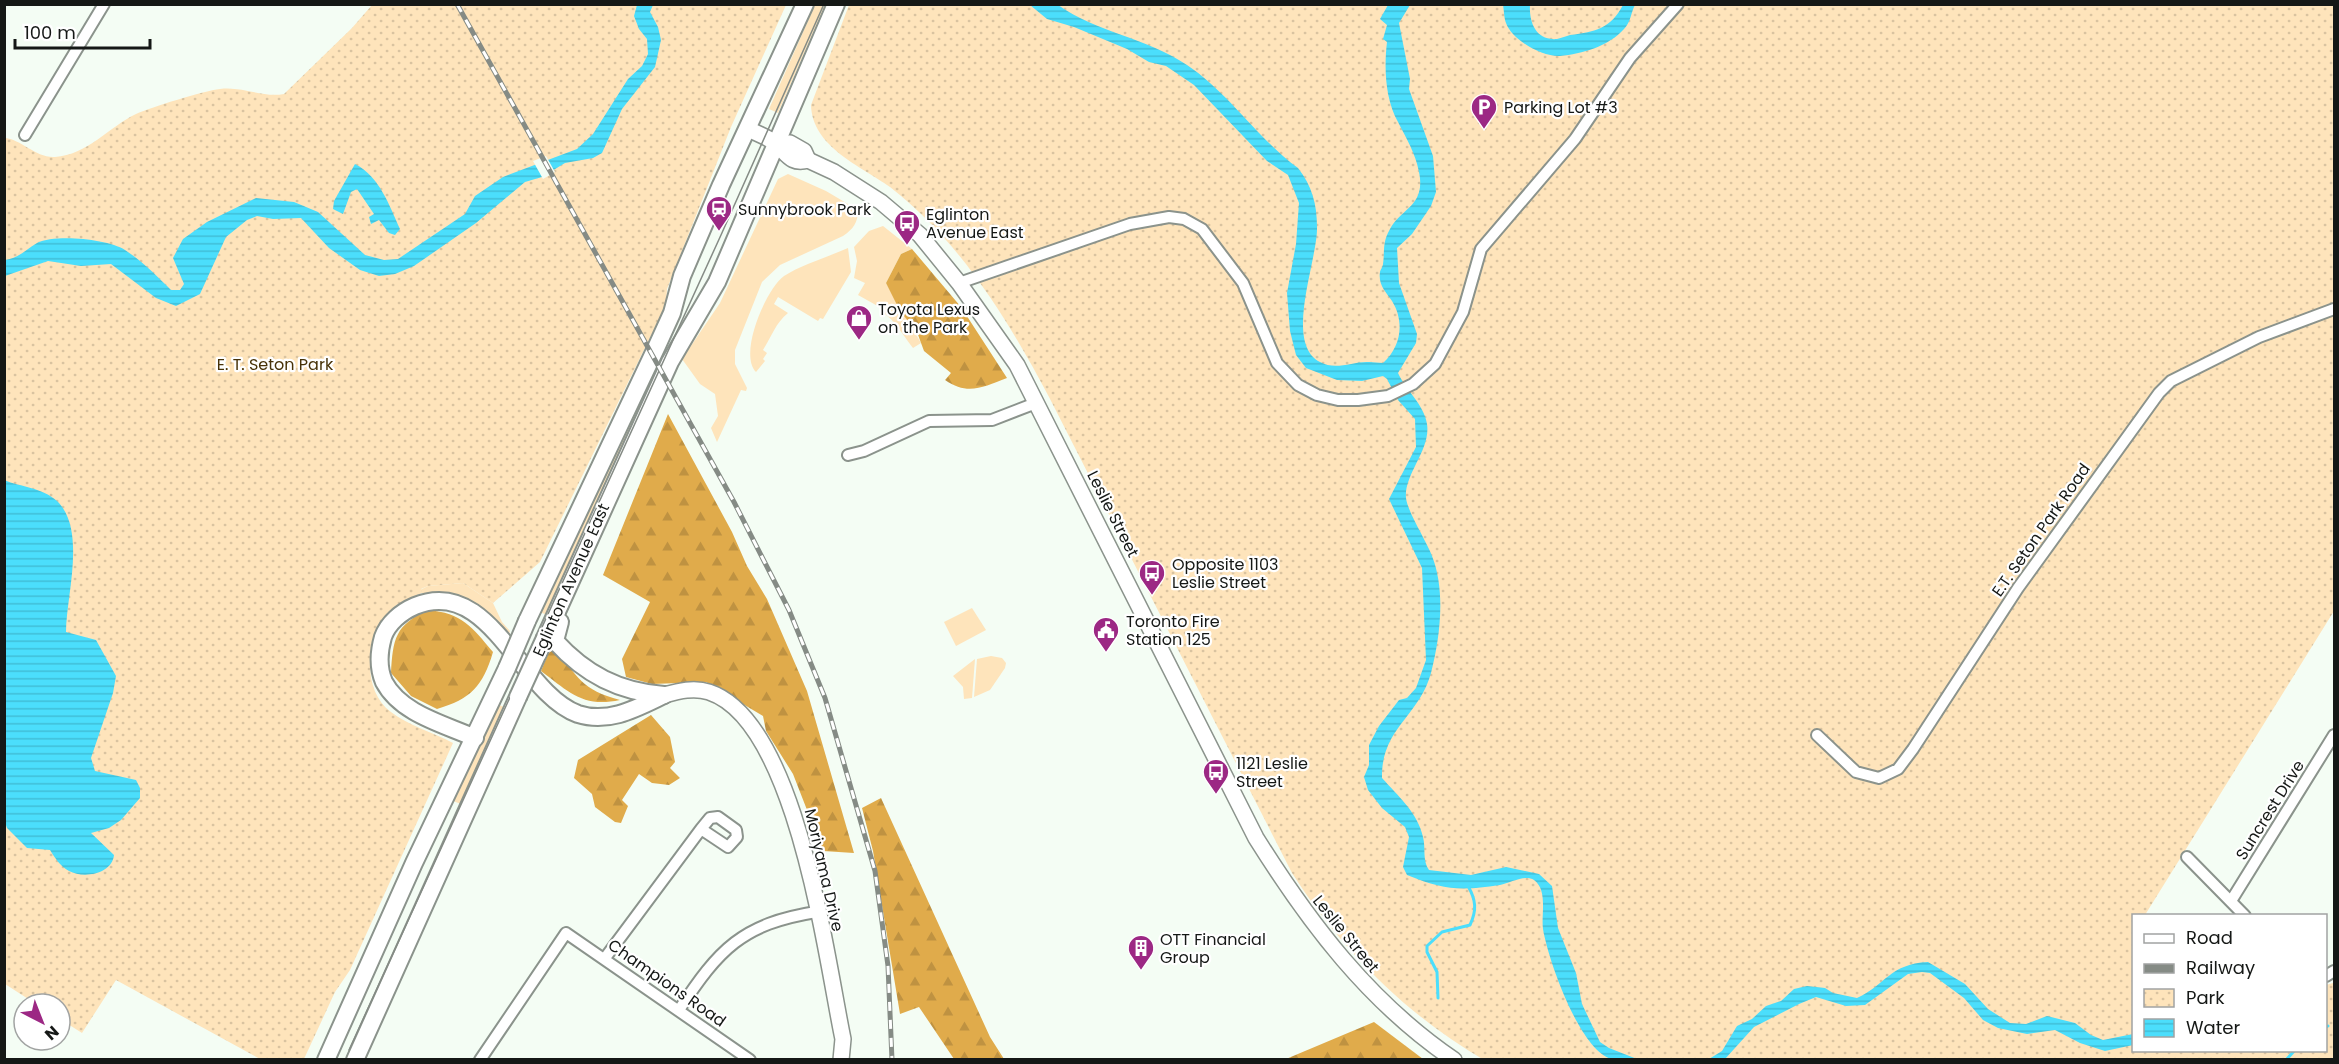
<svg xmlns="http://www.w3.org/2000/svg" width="2339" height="1064" viewBox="0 0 2339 1064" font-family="Poppins,sans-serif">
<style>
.grass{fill:#fee4bb}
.forest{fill:url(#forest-firs)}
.park{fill:url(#park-dots)}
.water{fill:url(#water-rules)}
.pier{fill:#f4fdf4}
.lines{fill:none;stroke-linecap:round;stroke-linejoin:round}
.stream{stroke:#4bdefc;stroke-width:3}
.street-casing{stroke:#8b938c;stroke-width:14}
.secondary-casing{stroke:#8b938c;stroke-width:18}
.primary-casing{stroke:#8b938c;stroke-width:20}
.street{stroke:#fff;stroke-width:10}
.secondary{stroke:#fff;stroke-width:15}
.primary{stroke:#fff;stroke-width:16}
.tram{stroke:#858b85;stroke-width:1.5}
.rail-casing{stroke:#858b85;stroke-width:5}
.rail{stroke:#fff;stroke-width:3;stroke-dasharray:9;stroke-linecap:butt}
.primary-bridge-casing{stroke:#8b938c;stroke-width:20;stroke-linecap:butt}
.primary-bridge{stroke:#fff;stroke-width:16}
.labels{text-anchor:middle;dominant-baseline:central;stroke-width:4.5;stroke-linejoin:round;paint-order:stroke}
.poi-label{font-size:16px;fill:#151816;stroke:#fff;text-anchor:start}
.park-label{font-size:16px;fill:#473208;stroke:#fff}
.street-label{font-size:16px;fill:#151816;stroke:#fff}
</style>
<defs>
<pattern id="forest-firs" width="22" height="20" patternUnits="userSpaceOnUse" patternTransform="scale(1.5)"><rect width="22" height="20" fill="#e0ab4b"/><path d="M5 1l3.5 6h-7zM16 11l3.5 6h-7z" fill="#bf9241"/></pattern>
<pattern id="park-dots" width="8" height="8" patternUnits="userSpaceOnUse" patternTransform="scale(1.5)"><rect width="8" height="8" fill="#fee4bb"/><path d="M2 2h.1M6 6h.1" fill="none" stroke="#d9c3a0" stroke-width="1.8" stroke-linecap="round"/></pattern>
<pattern id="water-rules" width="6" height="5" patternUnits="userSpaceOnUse" patternTransform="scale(1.5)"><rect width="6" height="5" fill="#4bdefc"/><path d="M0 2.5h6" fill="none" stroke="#41bed7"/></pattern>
</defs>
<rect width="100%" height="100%" fill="#f4fdf4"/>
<g class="grass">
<polygon points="815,5 825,5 778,113 769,109"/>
<path d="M 788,174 L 826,191 L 858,210 C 858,223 853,229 843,236 L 780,265 L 762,282 L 735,350 L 735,364 L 747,388 L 746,391 L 741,390 L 717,442 L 711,428 L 718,416 L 715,394 L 700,384 L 682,359 L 720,303 L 778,179 Z"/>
<path d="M 883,226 L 912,249 L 901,254 L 886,283 L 921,343 L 913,348 C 901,333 896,321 882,312 L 883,309 L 858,295 L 865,283 L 854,278 L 857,261 L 854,247 L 869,231 Z"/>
<path d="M 848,248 L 851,272 L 823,319 L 820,318 L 818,321 L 778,297 L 774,304 L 788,313 C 775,324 773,334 763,350 L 767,353 L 763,359 L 765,361 L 756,372 C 738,354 766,289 784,276 C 803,264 828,257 848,248 Z"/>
<polygon points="645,384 652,387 547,615 540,612"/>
<path d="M 463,583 L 493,603 L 502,622 L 510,631 L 509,634 C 482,604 463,592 422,593 L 420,590 L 428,586 Z"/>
<polygon points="972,608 986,630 956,646 944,622"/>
<polygon points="991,656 1002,658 1006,663 1005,668 990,690 974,697 977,659"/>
<polygon points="975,659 972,698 964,699 963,687 953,676"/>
<polygon points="497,704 506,708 463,805 451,800"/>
</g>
<g class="forest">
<path d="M 912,249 L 961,307 L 1007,378 C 983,387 968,396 945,380 L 951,373 L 924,351 L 917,332 L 900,311 L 886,283 L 901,254 Z"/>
<polygon points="668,414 732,532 747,566 767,599 807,691 854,853 823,851 793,774 766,731 763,716 706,682 652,684 626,677 622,659 650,602 603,575"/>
<path d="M 428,610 C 462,613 472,627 493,652 C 483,686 471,699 437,709 L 411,696 L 391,673 C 393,639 395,625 428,610 Z"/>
<path d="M 555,647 C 577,677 582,690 620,700 C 583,708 569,692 541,671 L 548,654 Z"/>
<polygon points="651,715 670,737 675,762 670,768 680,778 669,785 652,783 639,774 622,800 628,806 621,823 615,822 595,807 592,794 574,778 578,760"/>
<polygon points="881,798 990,1037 1004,1059 954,1059 919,1007 900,1014 873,851 862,808"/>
<polygon points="1374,1022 1423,1059 1286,1059"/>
</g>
<g class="park">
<path d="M 372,5 L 786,5 L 731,127 L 667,289 L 666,305 L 540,562 L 493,603 L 463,583 L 428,586 L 421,589 L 422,593 C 412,597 401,601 393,608 C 367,633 359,688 391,712 C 408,725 434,733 453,743 L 350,970 L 335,992 L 304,1059 L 260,1059 L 116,980 L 82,1033 L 60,1019 L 60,1004 L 36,1004 L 5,984 L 4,138 C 22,139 35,158 55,157 C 87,155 109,127 136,114 C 152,107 203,91 220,89 C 242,86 263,98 284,94 L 352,28 Z"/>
<path d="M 849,5 L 2334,5 L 2334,611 L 2145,915 L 2134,916 L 2134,1050 L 2326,1050 L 2326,985 L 2333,983 L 2334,1059 L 1484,1060 C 1405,1014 1341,949 1292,873 L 1049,397 C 1008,320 960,241 890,187 C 861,166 812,147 811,105 Z"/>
</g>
<g class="water">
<path d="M 637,5 L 653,5 L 650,12 L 658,27 L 661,40 L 655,67 L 622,109 L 602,153 L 593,158 L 565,163 L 542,177 L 525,182 L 476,223 L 414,266 L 395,274 L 379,276 L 360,270 L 329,248 L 301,218 L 273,219 L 257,216 L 247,220 L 226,237 L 200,294 L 176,306 L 156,298 L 111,264 L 81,266 L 48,261 L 5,276 L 5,260 C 19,258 25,250 37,243 C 56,234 107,239 125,250 C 142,261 157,276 171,290 L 180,290 L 184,284 L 173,258 L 183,239 L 207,222 L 256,198 L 294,202 L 318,212 L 365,255 L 384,260 L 398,259 L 465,214 L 475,196 L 503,177 L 577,149 L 593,134 L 628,79 L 642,66 L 648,54 L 647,39 L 639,29 L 634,16 Z"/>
<path d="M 1030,5 L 1058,5 C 1096,32 1147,38 1187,65 C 1229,93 1257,138 1298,168 C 1312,186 1317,204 1317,227 C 1318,260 1283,343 1320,362 C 1336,371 1353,361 1369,362 C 1374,362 1378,363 1383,363 C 1401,347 1405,322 1392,301 C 1386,292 1378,285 1380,272 C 1380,271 1383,266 1383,264 C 1385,250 1382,243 1390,229 C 1401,208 1426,206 1419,172 C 1415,152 1407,140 1398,122 C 1385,99 1384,67 1387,42 L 1383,39 L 1387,25 L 1380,19 L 1388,5 L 1410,5 L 1399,23 L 1410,79 L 1409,89 L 1433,156 L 1436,192 L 1431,206 L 1412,234 L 1397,248 L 1399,283 L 1417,334 L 1416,343 L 1398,373 C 1406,391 1424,404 1427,424 C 1431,450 1404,474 1406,498 C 1408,513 1426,540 1432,556 C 1446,591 1440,638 1431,673 C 1419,717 1381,728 1382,778 C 1398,796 1418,813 1423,837 C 1426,848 1422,860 1429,870 L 1471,875 L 1506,867 L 1539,874 L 1552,886 L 1558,928 L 1576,973 L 1582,1004 L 1600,1042 L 1609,1048 L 1637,1059 L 1666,1059 C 1650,1059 1627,1064 1611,1059 C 1579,1049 1548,959 1543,929 C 1541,915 1548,890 1534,880 C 1525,874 1510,883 1500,885 C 1460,891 1444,890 1407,875 L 1403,867 L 1409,837 L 1405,827 L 1382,808 L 1368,790 L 1364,777 L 1369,765 L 1369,745 L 1379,726 L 1399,700 L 1407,698 L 1416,688 L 1426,660 L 1422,568 L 1389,499 L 1416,447 L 1415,419 L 1398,400 L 1387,379 L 1383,376 L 1362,381 L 1337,380 L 1306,368 L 1296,355 L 1290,331 L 1287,293 L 1296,244 L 1299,203 L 1288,175 L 1267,161 L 1194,85 L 1166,66 L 1149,62 L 1127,49 L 1074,27 L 1047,19 Z"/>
<path d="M 1503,5 L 1530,5 C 1529,21 1535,41 1557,39 C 1562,38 1566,36 1570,35 C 1596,32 1611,28 1623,5 L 1635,5 C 1631,12 1631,22 1624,29 C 1609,46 1582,54 1560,56 C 1542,57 1512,40 1506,23 C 1504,18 1504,10 1503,5 Z"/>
<path d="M 355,164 C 380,177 389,205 400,229 L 395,235 L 389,233 L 379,220 L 371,224 L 369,217 L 374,214 L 357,189 L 351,192 L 343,214 L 333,209 L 334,201 Z"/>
<path d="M 4,480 C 21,487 43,488 57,501 C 87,530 66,596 66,632 L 96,640 L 116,676 L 113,693 L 91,758 L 95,771 L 136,780 L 140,788 L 140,798 L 121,820 L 109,828 L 91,833 L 114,855 C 112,874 84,879 69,871 C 60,866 55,858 50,850 L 27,848 L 7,828 L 5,822 Z"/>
<path d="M 1928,962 L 1965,984 L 1988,1009 L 2010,1023 L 2026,1024 L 2047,1016 L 2075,1023 L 2091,1035 L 2103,1040 L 2133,1034 L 2133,1045 L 2105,1051 L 2080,1043 L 2055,1030 L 2027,1034 L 1998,1028 L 1983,1020 L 1964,998 L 1930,973 L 1922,972 L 1908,974 L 1865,1005 L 1846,1006 L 1816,997 L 1799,1004 L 1754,1027 L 1725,1059 L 1709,1059 L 1722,1051 L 1737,1026 L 1752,1019 L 1766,1006 L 1781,1001 L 1794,989 L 1807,986 L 1825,988 L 1833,993 L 1857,998 C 1886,985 1889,964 1928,962 Z"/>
</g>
<polygon class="pier" points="546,156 555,172 543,179 533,161"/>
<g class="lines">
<g class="stream">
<path d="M 1438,998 L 1437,972 L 1427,952 L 1427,946 L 1442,932 L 1470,925 C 1477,910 1476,900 1468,886"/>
<polyline points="2326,1027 2328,1026"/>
<polyline points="2286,1060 2295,1050"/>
</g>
<g class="street-casing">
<g id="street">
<polyline points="25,135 104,4"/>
<polyline points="959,283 1130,224 1169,217 1184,219 1202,229 1243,283 1277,363 1298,385 1317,395 1338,400 1358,400 1388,396 1413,384 1435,364 1463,312 1481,249 1575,139 1630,58 1678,4"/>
<polyline points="848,455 864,451 929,421 992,420 1036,403"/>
<polyline points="1817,735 1856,772 1879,778 1898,769 1913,749 2018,588 2159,393 2171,381 2259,337 2334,309"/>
<polyline points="2187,857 2245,916"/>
<polyline points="2231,901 2334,735"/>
<polyline points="605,958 701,829 728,847 737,837 736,830 718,817 710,818 701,829"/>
<polyline points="2326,976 2334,971"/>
<path d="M 679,1010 C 719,949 742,924 816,912"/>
<polyline points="480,1060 566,933 750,1060"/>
</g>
</g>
<g class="secondary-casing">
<g id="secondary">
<path d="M 749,129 C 757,134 768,137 775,143 C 787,153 790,165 808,160 L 834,172 L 881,202 L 920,235 L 959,283 L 1017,365 L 1256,838 C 1310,924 1369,1002 1454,1060"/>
<polyline points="776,144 790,143 804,151 808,160"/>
<path d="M 664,695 C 679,691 694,687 709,692 C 797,721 826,958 843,1039 L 841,1060"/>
</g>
</g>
<g class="primary-casing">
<g id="primary">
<polyline points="527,621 657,346 672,313 682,276 721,185 805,4"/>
<path d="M 560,622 L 555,641 C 585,674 619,692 664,695"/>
<polyline points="545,638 670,362 717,282 836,4"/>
<path d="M 475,738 C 444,724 401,714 384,682 C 378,668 379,651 383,637 C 388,623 401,612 415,606 C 490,575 520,693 578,714 C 609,724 637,708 664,695"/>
<polyline points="326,1060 414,863 507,668"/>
<polyline points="355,1060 518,697"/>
</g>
</g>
<use href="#street" class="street"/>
<use href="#secondary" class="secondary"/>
<use href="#primary" class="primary"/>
<polyline class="tram" points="349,1050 721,235 824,4"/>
<g class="rail-casing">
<polyline id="rail" points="457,4 734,502 789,610 825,698 875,871 888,966 892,1060"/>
</g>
<use href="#rail" class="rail"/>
<g class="primary-bridge-casing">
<g id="primary-bridge">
<polyline points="507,668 527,621"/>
<polyline points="518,697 545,638"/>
</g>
</g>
<use href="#primary-bridge" class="primary-bridge"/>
</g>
<defs>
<g id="parking-pin" transform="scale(1.35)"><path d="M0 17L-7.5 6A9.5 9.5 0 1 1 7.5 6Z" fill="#9c2884" stroke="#fff"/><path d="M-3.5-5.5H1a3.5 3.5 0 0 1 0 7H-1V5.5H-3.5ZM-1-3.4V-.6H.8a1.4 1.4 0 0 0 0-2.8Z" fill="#fff"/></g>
<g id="station-pin" transform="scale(1.35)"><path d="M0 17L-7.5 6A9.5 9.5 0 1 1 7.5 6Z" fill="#9c2884" stroke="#fff"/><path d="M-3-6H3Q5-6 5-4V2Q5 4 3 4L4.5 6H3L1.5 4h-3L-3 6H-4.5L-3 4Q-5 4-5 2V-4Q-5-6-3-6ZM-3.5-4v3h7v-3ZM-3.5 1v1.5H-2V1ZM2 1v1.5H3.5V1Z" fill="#fff"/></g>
<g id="bus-pin" transform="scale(1.35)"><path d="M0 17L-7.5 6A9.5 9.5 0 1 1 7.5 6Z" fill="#9c2884" stroke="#fff"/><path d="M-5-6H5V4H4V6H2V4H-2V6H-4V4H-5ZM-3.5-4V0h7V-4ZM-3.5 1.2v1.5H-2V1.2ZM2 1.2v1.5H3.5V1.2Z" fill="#fff"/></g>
<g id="shop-pin" transform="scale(1.35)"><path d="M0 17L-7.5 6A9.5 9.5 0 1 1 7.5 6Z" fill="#9c2884" stroke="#fff"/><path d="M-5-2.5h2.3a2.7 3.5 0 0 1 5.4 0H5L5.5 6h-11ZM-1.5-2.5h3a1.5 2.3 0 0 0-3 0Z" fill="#fff"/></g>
<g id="civic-pin" transform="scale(1.35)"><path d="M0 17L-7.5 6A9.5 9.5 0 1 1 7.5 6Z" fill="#9c2884" stroke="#fff"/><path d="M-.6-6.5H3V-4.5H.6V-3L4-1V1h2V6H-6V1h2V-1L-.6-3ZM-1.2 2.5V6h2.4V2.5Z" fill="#fff"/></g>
<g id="building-pin" transform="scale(1.35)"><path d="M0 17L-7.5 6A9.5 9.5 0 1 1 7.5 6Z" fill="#9c2884" stroke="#fff"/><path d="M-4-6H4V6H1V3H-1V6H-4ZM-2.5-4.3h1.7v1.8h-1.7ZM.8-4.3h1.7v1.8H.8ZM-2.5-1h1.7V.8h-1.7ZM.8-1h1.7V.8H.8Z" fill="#fff"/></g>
</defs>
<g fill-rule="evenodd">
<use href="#parking-pin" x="1484" y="107"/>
<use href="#station-pin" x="719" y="209"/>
<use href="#bus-pin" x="907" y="223"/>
<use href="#shop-pin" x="859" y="318"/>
<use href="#bus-pin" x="1152" y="573"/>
<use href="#civic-pin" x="1106" y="630"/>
<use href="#bus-pin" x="1216" y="772"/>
<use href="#building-pin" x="1141" y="948"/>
</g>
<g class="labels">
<g class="poi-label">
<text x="1504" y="107">Parking Lot #3</text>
<text x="738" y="209">Sunnybrook Park</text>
<text x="926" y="214">Eglinton<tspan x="926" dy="18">Avenue East</tspan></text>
<text x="878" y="309">Toyota Lexus<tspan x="878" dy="18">on the Park</tspan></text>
<text x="1172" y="564">Opposite 1103<tspan x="1172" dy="18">Leslie Street</tspan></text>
<text x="1126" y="621">Toronto Fire<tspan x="1126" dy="18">Station 125</tspan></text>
<text x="1236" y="763">1121 Leslie<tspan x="1236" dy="18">Street</tspan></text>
<text x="1160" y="939">OTT Financial<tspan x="1160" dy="18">Group</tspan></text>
</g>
<g class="park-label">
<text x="275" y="364">E. T. Seton Park</text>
</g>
<g class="street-label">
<text transform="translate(1113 514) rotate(63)">Leslie Street</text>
<text transform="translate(2041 530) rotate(-55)">E.T. Seton Park Road</text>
<text transform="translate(571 580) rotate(-66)">Eglinton Avenue East</text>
<text transform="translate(2270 810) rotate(-58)">Suncrest Drive</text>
<text transform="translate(824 870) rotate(77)">Moriyama Drive</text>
<text transform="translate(1346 934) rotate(51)">Leslie Street</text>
<text transform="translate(667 983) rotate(35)">Champions Road</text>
</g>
</g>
<rect width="2339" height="1064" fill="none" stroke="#151816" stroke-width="12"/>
<rect x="2132" y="914" width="195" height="138" fill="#ffffff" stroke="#a1a3a2" stroke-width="1.5"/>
<rect x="2144" y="934" width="30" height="9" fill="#ffffff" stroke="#a1a3a2" stroke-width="1.5"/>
<text x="2186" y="944" font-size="18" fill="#151816">Road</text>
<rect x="2144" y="964" width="30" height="9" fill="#858b85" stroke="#a1a3a2" stroke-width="1.5"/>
<text x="2186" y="974" font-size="18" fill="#151816">Railway</text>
<rect x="2144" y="989" width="30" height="18" fill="url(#park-dots)" stroke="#a1a3a2" stroke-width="1.5"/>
<text x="2186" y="1004" font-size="18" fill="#151816">Park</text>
<rect x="2144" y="1019" width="30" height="18" fill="url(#water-rules)" stroke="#a1a3a2" stroke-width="1.5"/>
<text x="2186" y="1034" font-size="18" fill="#151816">Water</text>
<g transform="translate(42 1022) rotate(138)"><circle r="28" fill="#ffffff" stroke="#a1a3a2" stroke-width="1.5"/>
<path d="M0-4.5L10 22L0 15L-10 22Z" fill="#9c2884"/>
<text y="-9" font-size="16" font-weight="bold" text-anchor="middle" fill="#151816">N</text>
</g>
<path d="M15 39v9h135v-9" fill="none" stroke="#151816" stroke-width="3"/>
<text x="24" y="39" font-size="18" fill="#151816" stroke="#ffffff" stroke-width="4.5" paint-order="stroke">100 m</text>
</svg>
